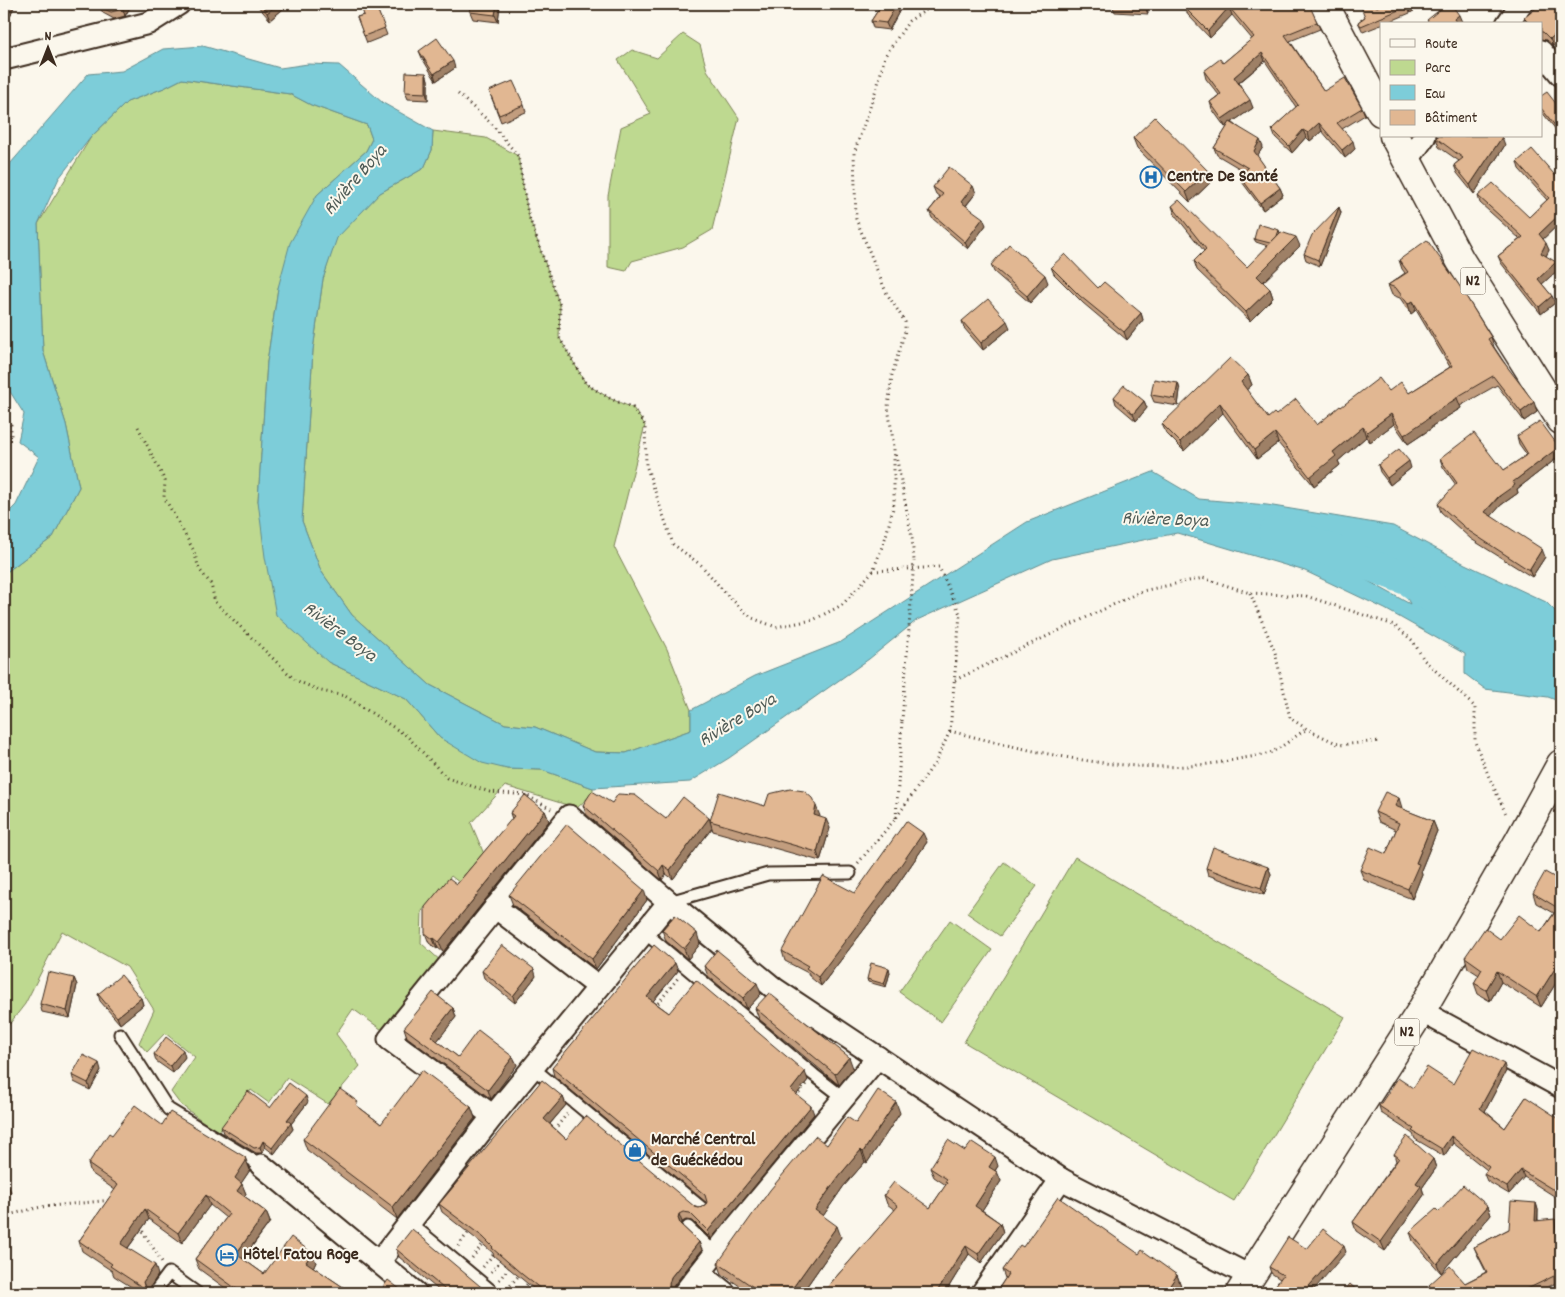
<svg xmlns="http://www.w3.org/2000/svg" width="1565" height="1297" font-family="Dekko,sans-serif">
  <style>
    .green { fill: #bed990; stroke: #7c8257 }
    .water { fill: #7dcdd9; stroke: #638c8e; fill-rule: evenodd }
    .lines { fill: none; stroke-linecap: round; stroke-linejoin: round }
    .river { stroke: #7dcdd9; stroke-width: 32 }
    .service-casing { stroke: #3b2a1e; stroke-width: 15 }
    .minor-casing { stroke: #3b2a1e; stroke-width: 25 }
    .trunk-casing { stroke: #3b2a1e; stroke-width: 31 }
    .path { stroke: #3b2a1e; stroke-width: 3; stroke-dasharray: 1 4; stroke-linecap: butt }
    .service { stroke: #fbf7ec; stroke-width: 11 }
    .minor { stroke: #fbf7ec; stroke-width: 21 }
    .trunk { stroke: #fbf7ec; stroke-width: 28 }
    .path-bridge { stroke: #3b2a1e; stroke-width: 3; stroke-dasharray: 1 4; stroke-linecap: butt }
    .wall { fill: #c29d7e; stroke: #3b2a1e }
    .shaded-wall { fill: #9e8066; stroke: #3b2a1e }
    .building { fill: #e1b792; stroke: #3b2a1e }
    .labels { text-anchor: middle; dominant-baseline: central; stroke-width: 4; stroke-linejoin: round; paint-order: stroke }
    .shield { fill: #fbf7ec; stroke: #75685c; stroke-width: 1 }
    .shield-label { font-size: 16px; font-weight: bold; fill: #3b2a1e }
    .poi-label { font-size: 18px; font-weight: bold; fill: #3b2a1e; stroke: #fbf7ec; text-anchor: start }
    .water-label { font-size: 19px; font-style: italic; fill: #4f5b56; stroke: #fbf7ec }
  </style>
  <rect width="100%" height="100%" fill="#fbf7ec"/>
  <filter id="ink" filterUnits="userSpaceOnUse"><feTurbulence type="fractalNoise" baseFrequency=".02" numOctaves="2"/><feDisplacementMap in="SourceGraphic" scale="10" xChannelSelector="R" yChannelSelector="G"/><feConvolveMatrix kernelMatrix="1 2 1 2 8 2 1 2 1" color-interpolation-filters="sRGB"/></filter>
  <g filter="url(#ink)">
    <g class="green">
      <path d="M683 34 700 45 707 70 739 118 712 230 683 247 632 261 626 271 608 267V196L621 127 651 114 618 60 632 50 657 58Z"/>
      <path d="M182 79 290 94 311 105 367 125 372 139 366 151 317 195 278 288 267 362 258 501 328 662 406 699 440 738 507 769 542 770 593 788V793L577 808 505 786 471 823 484 854 460 883 451 876 422 911 421 943 443 963 385 1032 353 1009 336 1034 360 1066 328 1104 287 1078 269 1103 251 1090 218 1133 180 1104 171 1092 195 1057 165 1033 147 1052 139 1043 154 1010 127 967 62 931 25 1004 4 1031V574L53 537 79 487 66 424 43 351 38 224 91 137 127 102 164 88Z"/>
      <path d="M433 131 486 138 518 156 528 214 560 306 559 337 586 384 611 399 633 408 645 425 614 547 667 649 691 710V730L626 753 595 752 535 727 505 724 430 685 352 615 321 571 302 521 313 350 323 279 336 238 380 193 424 168 432 150Z"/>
      <path d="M1075 857 1345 1017 1234 1201 964 1042Z"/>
      <path d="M1004 862 1037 886 1000 936 967 913Z"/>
      <path d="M950 920 992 950 941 1022 899 992Z"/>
    </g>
    <path class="water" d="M203 46 280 68 308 64 339 65 383 103 433 131 432 150 424 168 380 193 337 238 323 279 313 350 302 521 321 571 352 615 430 685 505 724 535 727 595 752 626 753 691 730V710L755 676 841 642 1027 522 1153 472 1199 499 1267 505 1393 526 1465 564 1546 602 1561 617V702L1548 697 1485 689 1465 674V654L1385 609 1305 571 1177 533 1052 559 917 620 869 659 729 758 690 782 593 788 542 770 507 769 482 763 440 738 406 699 328 662 276 615 265 557 258 501 267 362 278 288 290 243 317 195 366 151 372 139 367 125 311 105 290 94 182 79 164 88 127 102 91 137 59 178 38 224 43 351 66 424 79 487 53 537 4 574V517L16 505 39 457 18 441 24 414 4 382V225L10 164 88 74 122 71 163 49ZM1319 545 1380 555 1392 569 1410 604 1319 554 1315 548Z"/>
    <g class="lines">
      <path class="river" d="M1275 533 1299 538 1409 580 1432 597"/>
      <g class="service-casing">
        <g id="service">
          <path d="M669 902 768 874 850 873"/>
          <path d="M644 932 814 1075 844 1098"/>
          <path d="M120 1034 168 1109 261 1165"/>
          <path d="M533 1068 703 1209"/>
          <path d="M410 1223 494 1293"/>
          <path d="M688 1227 715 1253"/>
          <path d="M154 1293 169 1273 197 1293"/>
        </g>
      </g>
      <g class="minor-casing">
        <g id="minor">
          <path d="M1507 24 1521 4"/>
          <path d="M1541 51 1561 75"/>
          <path d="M4 59 149 23 179 4"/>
          <path d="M1407 161 1425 136"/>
          <path d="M495 907 599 987"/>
          <path d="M1421 1011 1561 1087"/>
          <path d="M493 1116 389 1039 569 816 669 902 775 989 1061 1179 1250 1276"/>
          <path d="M261 1165 416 1293"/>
          <path d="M379 1262 493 1116 669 902"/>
          <path d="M700 1273 725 1293"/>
          <path d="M684 1293 732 1232 878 1057"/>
          <path d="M982 1293 1061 1179"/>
        </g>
      </g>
      <g class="trunk-casing">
        <g id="trunk">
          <path d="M1324 4 1381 112"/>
          <path d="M1394 136 1460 260 1561 420"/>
          <path d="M1240 1293 1421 1011 1519 841 1561 764"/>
        </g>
      </g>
      <g class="path">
        <path d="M458 94 491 123 518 156 528 214 560 306 559 337 586 384 611 399 633 408 645 425 646 465 673 544 701 565 728 596 752 618 776 627 813 620 842 605 873 571 886 536 894 504V447L888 407 892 375 905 331V322L886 292 856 219 854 153 878 84 885 56 909 21 935 4"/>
        <path d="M4 417 11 425V436"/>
        <path d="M138 427 165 481 164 497 194 551 199 569 211 584 215 602 295 680 321 691 345 696 407 736 447 778 490 792 526 795 551 809"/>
        <path d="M896 455 912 538 914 561"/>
        <path d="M873 571 939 567 960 614 950 731C1042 754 1143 780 1238 759 1249 757 1262 756 1272 752 1284 746 1295 736 1307 729"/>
        <path d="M1250 593 1275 652 1290 718 1307 729 1340 745 1380 741"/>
        <path d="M955 680 1142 591 1203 578 1250 593 1306 596 1394 625 1413 641 1424 660 1475 707V742L1489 777 1507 816"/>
        <path d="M896 818 902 721"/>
        <path d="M858 863 896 818 936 761 950 731"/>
        <path d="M655 1007 678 978"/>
        <path d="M796 1097 806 1084"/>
        <path d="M554 1130 567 1114"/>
        <path d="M4 1216 41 1207 112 1200"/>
        <path d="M140 1227 162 1262"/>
        <path d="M458 1246 471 1229"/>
        <path d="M472 1258 485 1241"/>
        <path d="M483 1267 495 1252"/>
        <path d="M491 1272 503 1258"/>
        <path d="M499 1280 511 1265"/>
        <path d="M507 1289 521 1273"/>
        <path d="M520 1293 529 1282"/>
      </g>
      <use href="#service" class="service"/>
      <use href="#minor" class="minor"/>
      <use href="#trunk" class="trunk"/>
      <path class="path-bridge" d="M902 721 914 561"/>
    </g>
    <g class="wall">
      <path d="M4 4H15L10 16 4 14Z"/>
      <path d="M102 4H132L125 16 114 19 103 13 100 7Z"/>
      <path d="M256 4H289L270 20Z"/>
      <path d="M375 4 387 35 367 43 357 17 364 15Z"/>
      <path d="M471 4H500L498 22 473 19 470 12Z"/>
      <path d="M882 4H907L901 8 889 30 873 28 871 21Z"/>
      <path d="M1147 4 1148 14 1115 12 1112 5Z"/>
      <path d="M1189 4H1270V5L1317 22 1320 29 1290 41 1324 91 1362 108 1365 115 1342 129 1355 149 1345 158 1322 131 1310 141 1306 137 1292 153 1275 137 1272 129 1296 107 1265 61 1239 83 1253 108 1232 122 1263 147 1257 156 1280 188 1283 195 1263 210 1242 182 1239 175 1244 171 1217 155 1214 148 1229 124 1225 127 1212 109 1210 102 1219 95 1206 79 1204 71 1223 63 1252 39 1232 15 1210 38 1188 15 1185 8Z"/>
      <path d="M1382 4H1434L1418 10 1417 9 1410 13 1384 24H1381V25L1363 32 1358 22Z"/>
      <path d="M1541 4 1553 46 1546 40 1541 39V24H1527L1524 18Z"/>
      <path d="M419 51 455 68 436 81 422 58Z"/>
      <path d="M426 73 428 80V100L408 99 405 92Z"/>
      <path d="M489 91 524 105 526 112 501 122Z"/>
      <path d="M1541 96 1561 110V136L1541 111Z"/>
      <path d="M1133 138 1211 182 1190 202 1137 148Z"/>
      <path d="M1436 138 1505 145 1474 194 1457 173 1454 165 1459 161 1439 147Z"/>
      <path d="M1517 162 1561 182V222L1543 239 1549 250 1546 256 1559 269 1542 284 1552 296 1555 303 1541 314 1501 263 1498 256 1520 239 1480 203 1478 196 1529 217 1547 200 1519 169Z"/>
      <path d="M933 187 976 193 966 206 986 225 968 249 932 218 929 211 940 197 936 194Z"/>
      <path d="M1172 206 1247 267 1268 246 1256 242 1254 239 1279 230 1280 233 1300 246 1263 282 1270 289 1273 298 1250 321 1197 270 1194 261 1204 251 1175 215Z"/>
      <path d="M1339 207 1341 213 1320 266 1306 260 1304 254Z"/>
      <path d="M1399 260 1491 337 1494 347 1537 412 1524 421 1497 385 1460 406 1461 408 1432 426V428L1408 444 1394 424 1370 442 1366 437 1338 461 1340 465 1314 486 1278 443 1257 459 1223 413 1184 451 1166 433 1162 424 1248 375 1252 385 1246 390 1268 418 1276 415 1317 425 1341 407 1389 391 1409 393 1450 367 1416 310 1411 314 1400 298 1392 295 1388 285 1405 273 1402 269Z"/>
      <path d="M991 265 1048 283 1030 303 994 272Z"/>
      <path d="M1051 267 1098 288 1141 313 1143 320 1127 340 1083 303 1054 274Z"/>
      <path d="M962 321 1010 328 983 350 964 328Z"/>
      <path d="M1178 383 1180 390 1178 406 1154 402 1151 395Z"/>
      <path d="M1114 397 1144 401 1147 408 1136 421 1116 404Z"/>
      <path d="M1517 436 1559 447 1561 452V455L1517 489 1518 493 1501 505 1491 516 1545 557 1532 577 1471 539 1441 512 1438 504 1456 485 1443 467 1440 459 1497 463 1504 470 1527 455 1519 444Z"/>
      <path d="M1378 465 1411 468 1390 485 1380 472Z"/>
      <path d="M612 803 666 819 710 820 765 806 820 816 819 817 830 828 820 861 713 831 712 828 673 879 666 874 662 880 586 814 583 805Z"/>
      <path d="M1402 808V809L1433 821 1437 831 1421 870 1422 874 1412 899 1364 880 1360 870 1386 854 1396 830 1379 822 1375 812Z"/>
      <path d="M545 811 549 821 443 952 438 948 437 949 429 943 425 933 457 884 512 819 510 813Z"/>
      <path d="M927 842 889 897 821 986 810 977 808 973 785 961 782 951 855 893Z"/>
      <path d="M1268 867 1271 874 1264 895 1208 875 1206 868Z"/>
      <path d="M1561 881V975L1541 1007 1501 982 1490 1001 1478 994 1474 983 1479 975 1468 968 1465 957 1500 939 1541 932 1554 913 1536 903 1533 893Z"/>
      <path d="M509 895 647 900 596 969 513 905Z"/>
      <path d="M662 930 700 944 688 959 666 941Z"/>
      <path d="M704 966 761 994 747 1009 708 976Z"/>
      <path d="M482 971 536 976 515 1003 484 978Z"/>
      <path d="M678 971 653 1001 669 1013 808 1080 796 1095 814 1114 711 1239 693 1221 686 1220 682 1222 681 1225 699 1242 702 1250 674 1285 672 1292V1293H539L494 1256 493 1253 485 1246 442 1212 439 1204 563 1097 566 1105 550 1124 566 1139 695 1207 699 1208 705 1206 707 1203 554 1076 552 1068Z"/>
      <path d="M890 972 886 987 868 982 867 979Z"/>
      <path d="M74 978 77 985 70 1018 42 1012 40 1004Z"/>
      <path d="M98 994 141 998 143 1005 120 1024 100 1001Z"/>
      <path d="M453 1008 456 1017 437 1041 458 1057H513L517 1065 491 1099 407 1037 404 1028Z"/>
      <path d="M755 1008 853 1068 839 1085 759 1019Z"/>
      <path d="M154 1054 185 1057 173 1073 156 1061Z"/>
      <path d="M101 1070 90 1090 74 1082 72 1075Z"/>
      <path d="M1506 1071 1485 1111 1505 1128 1526 1097 1560 1196H1554L1524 1177 1509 1194 1487 1181 1484 1174 1487 1170 1453 1143 1444 1156 1415 1139 1413 1134 1381 1113 1379 1106 1413 1088 1453 1084Z"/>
      <path d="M308 1102 291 1124 293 1129 274 1154 265 1147 262 1153H256L223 1133 221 1127 270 1108Z"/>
      <path d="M471 1107 475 1118 397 1219 307 1150 303 1139 360 1108 381 1124Z"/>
      <path d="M900 1113 867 1163 865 1162 843 1187 823 1216 841 1237 802 1293H750L722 1274 718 1263 827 1145 856 1123Z"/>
      <path d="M162 1125 249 1166 250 1170 241 1183 246 1194 244 1196 266 1212 270 1222 243 1259 264 1274 312 1253 316 1263 313 1267 352 1293H232L199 1269 195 1259 226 1218 210 1205 182 1243 149 1219 128 1248 158 1275 147 1292V1293H141L114 1276 112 1271 82 1251 79 1241 115 1190 91 1173 88 1164 112 1135Z"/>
      <path d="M965 1151 998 1166 995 1171 997 1172 1001 1181 982 1210 1000 1223 1003 1232 981 1263 969 1254 945 1293H822L895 1210 887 1204 884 1195 930 1208 946 1185 934 1177 930 1168Z"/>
      <path d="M1394 1154 1433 1159 1436 1168 1422 1188 1424 1195 1385 1251 1356 1231 1353 1222 1396 1161Z"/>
      <path d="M1536 1203 1538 1210V1220L1557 1226 1561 1270 1554 1284 1536 1293H1423L1430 1289 1429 1285 1465 1283 1486 1272 1477 1254 1474 1247 1509 1229Z"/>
      <path d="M1488 1206 1491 1215 1441 1273 1413 1241 1410 1232 1439 1212Z"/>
      <path d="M1023 1247 1139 1254 1177 1275 1181 1286 1176 1293 1005 1278 1002 1270Z"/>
      <path d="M396 1249 486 1291 494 1293H442L399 1257Z"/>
      <path d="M1346 1252 1280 1279 1271 1273 1269 1267Z"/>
    </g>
    <g class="shaded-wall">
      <path d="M10 4H15L10 16 7 9Z"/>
      <path d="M126 4H132L125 16 123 9Z"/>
      <path d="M278 4H289L270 20 267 13Z"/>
      <path d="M497 4H500V5L498 22 495 15Z"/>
      <path d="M897 4H907L901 8 889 30 886 23Z"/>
      <path d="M1145 4H1147L1148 14 1145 7Z"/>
      <path d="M1412 4H1415L1417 9 1410 13 1408 6Z"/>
      <path d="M1229 7 1232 15 1210 38 1208 31Z"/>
      <path d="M1459 15 1462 22 1459 24H1455L1454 19Z"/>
      <path d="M1561 29V39L1553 46 1550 39Z"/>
      <path d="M1262 53 1265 61 1237 84 1234 77Z"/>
      <path d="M453 61 455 68 436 81 434 74Z"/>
      <path d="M426 73 428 80V100L426 93Z"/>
      <path d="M1250 100 1253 108 1225 127 1222 119Z"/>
      <path d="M1319 123 1322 131 1310 141 1308 133Z"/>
      <path d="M1303 130 1306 137 1292 153 1289 146Z"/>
      <path d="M1502 137 1505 145 1474 194 1470 185Z"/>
      <path d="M1260 140 1263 147 1256 158 1254 151Z"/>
      <path d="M1353 141 1355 149 1345 158 1342 150Z"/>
      <path d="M1208 171 1211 182 1190 202 1186 192Z"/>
      <path d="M973 186 976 193 963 209 961 202Z"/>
      <path d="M1280 188 1283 195 1263 210 1260 203Z"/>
      <path d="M1339 207 1341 213 1320 266 1318 260Z"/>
      <path d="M1561 213V222L1541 241 1539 234Z"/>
      <path d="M983 218 986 225 968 249 965 242Z"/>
      <path d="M1296 237 1300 246 1260 285 1257 276Z"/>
      <path d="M1546 243 1549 250 1544 260 1541 253Z"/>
      <path d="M1556 262 1559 269 1541 285 1538 279Z"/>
      <path d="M1045 275 1048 283 1030 303 1027 296Z"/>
      <path d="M1270 289 1273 298 1250 321 1246 312Z"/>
      <path d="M1552 296 1555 303 1541 314 1539 307Z"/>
      <path d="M1413 301 1416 310 1411 314 1408 304Z"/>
      <path d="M1141 313 1143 320 1127 340 1124 332Z"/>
      <path d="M1007 321 1010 328 983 350 981 343Z"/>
      <path d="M1248 375 1252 385 1244 392 1241 382Z"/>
      <path d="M1178 383 1180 390 1178 406 1175 399Z"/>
      <path d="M1457 398 1461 408 1432 426V428L1408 444 1404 435 1428 417Z"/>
      <path d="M1144 401 1147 408 1136 421 1133 414Z"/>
      <path d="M1534 402 1537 412 1524 421 1521 412Z"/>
      <path d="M1220 403 1223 413 1184 451 1180 442Z"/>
      <path d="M1391 414 1394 424 1370 442 1367 432Z"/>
      <path d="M1363 427 1366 437 1338 461 1340 465 1314 486 1310 477 1333 452Z"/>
      <path d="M1275 433 1278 443 1257 459 1254 450Z"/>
      <path d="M1559 447 1561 452V455L1517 489 1518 493 1501 505 1488 520 1485 512 1513 482Z"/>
      <path d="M1409 461 1411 468 1390 485 1387 478Z"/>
      <path d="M1542 549 1545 557 1532 577 1529 570Z"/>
      <path d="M1399 798 1402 808 1398 816 1395 806Z"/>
      <path d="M816 806 820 816 817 825 814 815Z"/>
      <path d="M545 811 549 821 443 952 439 942Z"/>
      <path d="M709 818 711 822 710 821 712 828 673 879 670 870Z"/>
      <path d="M826 819 830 828 820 861 817 852Z"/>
      <path d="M1433 821 1437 831 1421 870 1422 874 1412 899 1408 889 1416 863Z"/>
      <path d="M923 833 927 842 889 897 821 986 818 977Z"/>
      <path d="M663 865 666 874 662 880 659 871Z"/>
      <path d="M1268 867 1271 874 1264 895 1261 888Z"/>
      <path d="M644 890 647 900 596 969 592 959Z"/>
      <path d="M697 933 700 944 688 959 684 949Z"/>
      <path d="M434 938 438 948 437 949 433 939Z"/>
      <path d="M1561 959V975L1541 1007 1537 997Z"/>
      <path d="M675 963 678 971 650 1005 647 997Z"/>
      <path d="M889 968 890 972 886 987 884 984Z"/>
      <path d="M534 969 536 976 515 1003 513 996Z"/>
      <path d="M1497 971 1501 982 1490 1001 1486 990Z"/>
      <path d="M74 978 77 985 70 1018 67 1011Z"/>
      <path d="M757 983 761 994 747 1009 743 998Z"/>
      <path d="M141 998 143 1005 120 1024 117 1017Z"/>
      <path d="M453 1008 456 1017 434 1045 431 1036Z"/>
      <path d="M183 1050 185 1057 173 1073 170 1066Z"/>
      <path d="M513 1057 517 1065 491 1099 488 1090Z"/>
      <path d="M849 1057 853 1068 839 1085 835 1074Z"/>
      <path d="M99 1063 101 1070 90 1090 88 1083Z"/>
      <path d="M1504 1064 1506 1071 1483 1115 1480 1108Z"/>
      <path d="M805 1072 808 1080 794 1098 791 1090Z"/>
      <path d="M306 1096 308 1102 291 1124 293 1129 274 1154 272 1148 287 1120Z"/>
      <path d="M563 1097 566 1105 547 1127 544 1119Z"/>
      <path d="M896 1102 900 1113 867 1163 863 1152Z"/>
      <path d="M811 1106 814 1114 711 1239 708 1231Z"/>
      <path d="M471 1107 475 1118 397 1219 393 1207Z"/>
      <path d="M1451 1136 1453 1143 1444 1156 1442 1149Z"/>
      <path d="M263 1141 265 1147 262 1153 260 1147Z"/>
      <path d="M861 1150 865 1162 843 1187 819 1222 815 1210 839 1176Z"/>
      <path d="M245 1157 250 1170 238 1188 235 1178Z"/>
      <path d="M995 1157 998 1166 992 1175 989 1167Z"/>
      <path d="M1433 1159 1436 1168 1422 1188 1424 1195 1385 1251 1381 1242 1416 1183Z"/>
      <path d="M1521 1170 1524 1177 1509 1194 1507 1187Z"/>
      <path d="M997 1172 1001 1181 979 1215 975 1206Z"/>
      <path d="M1561 1183V1194L1560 1196 1557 1189Z"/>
      <path d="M242 1184 246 1194 240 1200 237 1191Z"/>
      <path d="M8 1185 11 1192 4 1198V1189Z"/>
      <path d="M206 1195 210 1205 182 1243 178 1233Z"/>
      <path d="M1536 1203 1538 1210 1537 1228 1535 1221Z"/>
      <path d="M1488 1206 1491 1215 1441 1273 1437 1264Z"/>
      <path d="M145 1209 149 1219 124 1253 121 1244Z"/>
      <path d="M266 1212 270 1222 239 1263 236 1254Z"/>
      <path d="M679 1214 682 1222 681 1226 678 1218Z"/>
      <path d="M1555 1219 1557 1226 1561 1271 1559 1270Z"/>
      <path d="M1000 1223 1003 1232 981 1263 978 1254Z"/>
      <path d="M837 1226 841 1237 802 1293H789Z"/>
      <path d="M699 1242 702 1250 674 1285 672 1292V1293L670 1290 669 1284 671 1277Z"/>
      <path d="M966 1246 969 1254 945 1293H936Z"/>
      <path d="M1344 1246 1346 1252 1311 1293H1303Z"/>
      <path d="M312 1253 316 1263 309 1272 306 1262Z"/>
      <path d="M155 1265 158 1275 147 1292V1293L143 1282Z"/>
      <path d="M1177 1275 1181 1286 1176 1293 1168 1288Z"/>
    </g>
    <g class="building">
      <path d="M4 4H10L7 9 4 8Z"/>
      <path d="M102 4H126L123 9 111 12 100 7Z"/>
      <path d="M260 4H278L267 13Z"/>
      <path d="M370 4H375L385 28 364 36 357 17 364 15 361 7Z"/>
      <path d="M471 4H497L495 15 470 12Z"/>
      <path d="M882 4H897L886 23 871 21Z"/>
      <path d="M1112 4H1145V7L1112 5Z"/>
      <path d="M1189 4H1267L1266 7 1273 4H1309L1317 22 1285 35 1324 91 1345 78 1362 108 1337 123 1353 141 1342 150 1319 123 1308 133 1303 130 1289 146 1272 129 1298 105 1262 53 1234 77 1250 100 1222 119 1210 102 1221 94 1204 71 1220 59 1223 63 1254 37 1229 7 1208 31 1185 8Z"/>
      <path d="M1360 4H1373L1377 7 1382 4H1412L1408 6 1361 26 1358 22 1365 17Z"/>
      <path d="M1447 4H1451L1459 15 1454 19 1457 24H1430L1427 20Z"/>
      <path d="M1541 4H1561V29L1550 39 1543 32H1541V24H1530L1524 18Z"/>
      <path d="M437 38 453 61 434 74 419 51Z"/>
      <path d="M406 72 426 73V93L405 92Z"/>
      <path d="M513 81 524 105 499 115 489 91Z"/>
      <path d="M1547 92 1561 110V133L1541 108V96Z"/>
      <path d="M1155 117 1208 171 1186 192 1133 138Z"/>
      <path d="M1230 122 1260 140 1254 151 1280 188 1260 203 1239 175 1248 168 1214 148Z"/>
      <path d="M1438 136H1501L1502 137 1470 185 1454 165 1463 158 1436 138Z"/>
      <path d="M1532 149 1561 182V213L1539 234 1546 243 1541 253 1556 262 1538 279 1552 296 1539 307 1498 256 1523 237 1478 196 1493 183 1529 217 1549 198 1517 162Z"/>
      <path d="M949 167 973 186 961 202 983 218 965 242 929 211 943 194 933 187Z"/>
      <path d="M1179 200 1247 267 1281 232 1296 237 1257 276 1270 289 1246 312 1194 261 1206 249 1172 206Z"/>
      <path d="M1339 207 1318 260 1304 254 1312 235Z"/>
      <path d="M1258 224 1279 230 1277 236 1270 243 1254 239Z"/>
      <path d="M1427 240 1459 285 1491 337 1488 339 1502 360 1534 402 1521 412 1493 376 1457 397V398L1428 417 1429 418 1404 435 1391 414 1367 432 1363 427 1333 452 1336 456 1310 477 1275 433 1254 450 1220 403 1180 442 1162 424 1230 358 1248 375 1241 382 1268 418 1274 413 1276 415 1296 399 1317 425 1340 406 1341 407 1379 378 1389 391 1401 382 1409 393 1452 366 1413 301 1408 304 1396 288 1388 285 1408 272 1399 260Z"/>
      <path d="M1009 244 1045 275 1027 296 991 265Z"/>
      <path d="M1065 254 1098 288 1104 282 1141 313 1124 332 1080 296 1051 267Z"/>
      <path d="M988 299 1007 321 981 343 962 321Z"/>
      <path d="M1154 379 1178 383 1175 399 1151 395Z"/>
      <path d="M1124 385 1144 401 1133 414 1114 397Z"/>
      <path d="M1540 421 1559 447 1513 482 1515 485 1498 497 1485 512 1542 549 1529 570 1469 531 1438 504 1457 483 1440 459 1474 433 1497 463 1498 462 1504 470 1528 454 1517 436Z"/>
      <path d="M1399 449 1409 461 1387 478 1378 465Z"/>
      <path d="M790 789 804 791 812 798 816 806 814 815 826 819 817 852 710 821 719 792 765 806 769 794Z"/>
      <path d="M592 791 612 803 618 794 635 795 666 819 683 797 709 818 670 870 663 865 659 871 583 805Z"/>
      <path d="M1385 792 1399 798 1395 806 1433 821 1416 863 1419 864 1408 889 1360 870 1370 847 1386 854 1399 823 1375 812Z"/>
      <path d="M525 795 545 811 439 942 434 938 433 939 425 933V907L449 878 457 884 514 816 510 813Z"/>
      <path d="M906 821 923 833 885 888 818 977 806 968 808 966 782 951 823 876 855 893Z"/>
      <path d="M567 824 644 890 592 959 509 895Z"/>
      <path d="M1213 847 1268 867 1261 888 1206 868Z"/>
      <path d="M1545 872 1561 881V959L1537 997 1497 971 1486 990 1474 983 1482 969 1465 957 1485 928 1500 939 1519 915 1541 932 1558 908 1533 893Z"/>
      <path d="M675 915 697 933 684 949 662 930Z"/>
      <path d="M502 945 534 969 513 996 482 971Z"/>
      <path d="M654 945 675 963 647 997 669 1013 696 980 805 1072 791 1090 811 1106 708 1231 690 1213 683 1212 679 1214 678 1218 680 1224 699 1242 671 1277 669 1284 670 1290 672 1293H546L523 1275 492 1248 493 1247 483 1237 439 1204 542 1080 563 1097 544 1119 566 1139 586 1116 695 1207 699 1208 705 1206 707 1202 705 1195 552 1068Z"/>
      <path d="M717 950 757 983 743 998 704 966Z"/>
      <path d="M871 963 889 968 884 984 867 979Z"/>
      <path d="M48 972 74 978 67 1011 40 1004Z"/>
      <path d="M121 975 141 998 117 1017 98 994Z"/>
      <path d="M433 992 453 1008 431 1036 458 1057 478 1030 513 1057 488 1090 404 1028Z"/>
      <path d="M769 993 849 1057 835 1074 755 1008Z"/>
      <path d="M166 1037 183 1050 170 1066 154 1054Z"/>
      <path d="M1473 1048 1504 1064 1480 1108 1505 1128 1526 1097 1561 1120V1183L1557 1189H1552L1521 1170 1507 1187 1484 1174 1489 1167 1451 1136 1442 1149 1412 1131 1414 1129 1379 1106 1398 1078 1413 1088 1427 1067 1453 1084Z"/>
      <path d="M83 1055 99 1063 88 1083 72 1075Z"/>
      <path d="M422 1070 471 1107 393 1207 303 1139 340 1089 358 1102 356 1105 381 1124Z"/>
      <path d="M289 1083 306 1096 287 1120 291 1123 272 1148 263 1141 260 1147 254 1148 221 1127 248 1091 270 1108Z"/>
      <path d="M878 1090 896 1102 863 1152 861 1150 839 1176 815 1210 837 1226 789 1293H762L718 1263 770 1190 815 1136 827 1145 847 1117 856 1123Z"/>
      <path d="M135 1105 162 1125 170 1112 245 1157 246 1161 235 1178 242 1184 237 1191 266 1212 236 1254 264 1274 291 1237 312 1253 306 1262 352 1293H242L195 1259 229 1214 206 1195 178 1233 145 1209 121 1244 155 1265 143 1282 145 1289 110 1266 112 1264 79 1241 118 1185 88 1164 109 1133 112 1135Z"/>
      <path d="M1407 1136 1433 1159 1416 1183 1421 1186 1381 1242 1353 1222 1399 1158 1394 1154Z"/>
      <path d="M948 1140 965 1151 972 1142 995 1157 989 1167 997 1172 975 1206 1000 1223 978 1254 966 1246 936 1293H822L898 1206 884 1195 894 1182 930 1208 947 1183 945 1182 947 1179 930 1168Z"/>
      <path d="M4 1180 8 1185 4 1189Z"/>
      <path d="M1463 1185 1488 1206 1437 1264 1410 1232 1436 1209 1439 1212Z"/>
      <path d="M1058 1197 1139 1254 1142 1250 1177 1275 1168 1288 1176 1293H996L1008 1274 1002 1270 1020 1245 1023 1247Z"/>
      <path d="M1511 1201 1536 1203 1535 1221 1555 1219 1559 1270H1561V1293H1555L1554 1276 1519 1293H1423L1432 1289 1429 1285 1450 1266 1465 1283 1487 1272 1474 1247 1509 1229Z"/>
      <path d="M412 1229 486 1291 494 1293H449L396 1249Z"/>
      <path d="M1323 1229 1344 1246 1303 1293H1270L1283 1275 1269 1267 1288 1237 1307 1249Z"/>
      <path d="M388 1280 405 1293H379Z"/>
      <path d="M1350 1284 1360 1293H1342Z"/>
      <path d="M697 1285 708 1293H689Z"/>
      <path d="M1383 1289 1388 1293H1380Z"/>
    </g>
  </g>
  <defs>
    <g id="hospital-ring" transform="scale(1.125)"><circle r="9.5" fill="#fbf7ec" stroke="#1f6fb2" stroke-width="1.5"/><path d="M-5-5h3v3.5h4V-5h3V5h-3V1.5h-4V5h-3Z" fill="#1f6fb2"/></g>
    <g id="shop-ring" transform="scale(1.125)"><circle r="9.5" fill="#fbf7ec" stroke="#1f6fb2" stroke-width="1.5"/><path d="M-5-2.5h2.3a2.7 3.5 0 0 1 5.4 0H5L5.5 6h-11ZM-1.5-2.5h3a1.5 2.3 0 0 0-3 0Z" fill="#1f6fb2"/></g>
    <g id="hotel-ring" transform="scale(1.125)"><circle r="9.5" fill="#fbf7ec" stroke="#1f6fb2" stroke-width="1.5"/><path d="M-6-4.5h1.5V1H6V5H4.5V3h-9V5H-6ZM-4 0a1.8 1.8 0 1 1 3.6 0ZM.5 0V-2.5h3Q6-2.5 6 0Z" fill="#1f6fb2"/></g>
  </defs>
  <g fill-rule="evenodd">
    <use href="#hospital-ring" x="1151" y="177"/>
    <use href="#shop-ring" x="635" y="1150"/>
    <use href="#hotel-ring" x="227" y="1255"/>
  </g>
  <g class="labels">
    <g class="shield">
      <rect x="1460.5" y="267.5" width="25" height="27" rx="4"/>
      <rect x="1394.5" y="1018.5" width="25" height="27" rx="4"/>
    </g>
    <g class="shield-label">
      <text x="1473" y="281">N2</text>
      <text x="1407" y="1032">N2</text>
    </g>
    <g class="poi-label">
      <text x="1167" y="177">Centre De Santé</text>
      <text x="651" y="1140">Marché Central<tspan x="651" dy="21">de Guéckédou</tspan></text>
      <text x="243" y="1255">Hôtel Fatou Roge</text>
    </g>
    <g class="water-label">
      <text transform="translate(356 181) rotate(-49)">Rivière Boya</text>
      <text transform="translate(1165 521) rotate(2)">Rivière Boya</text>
      <text transform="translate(339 633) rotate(37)">Rivière Boya</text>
      <text transform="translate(738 721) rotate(-31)">Rivière Boya</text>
    </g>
  </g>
  <rect width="1565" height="1297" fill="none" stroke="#fbf7ec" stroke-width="20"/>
  <rect x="10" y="10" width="1545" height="1277" fill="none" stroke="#3b2a1e" stroke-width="2" filter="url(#ink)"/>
  <rect x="1380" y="22" width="162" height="115" fill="#fbf7ec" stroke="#aea59a"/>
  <rect x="1390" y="39" width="25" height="8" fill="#fbf7ec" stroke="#aea59a"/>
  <text x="1425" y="48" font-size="15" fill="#3b2a1e">Route</text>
  <rect x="1390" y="60" width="25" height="15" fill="#bed990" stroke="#aea59a"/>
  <text x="1425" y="72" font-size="15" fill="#3b2a1e">Parc</text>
  <rect x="1390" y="85" width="25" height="15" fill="#7dcdd9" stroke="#aea59a"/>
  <text x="1425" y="98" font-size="15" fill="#3b2a1e">Eau</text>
  <rect x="1390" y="110" width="25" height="15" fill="#e1b792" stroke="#aea59a"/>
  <text x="1425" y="122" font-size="15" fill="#3b2a1e">Bâtiment</text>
  <g transform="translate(48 48)" stroke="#fbf7ec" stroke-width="4" paint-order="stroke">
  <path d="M0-4L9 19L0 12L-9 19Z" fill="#3b2a1e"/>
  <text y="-8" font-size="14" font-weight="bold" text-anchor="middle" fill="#3b2a1e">N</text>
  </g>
</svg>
